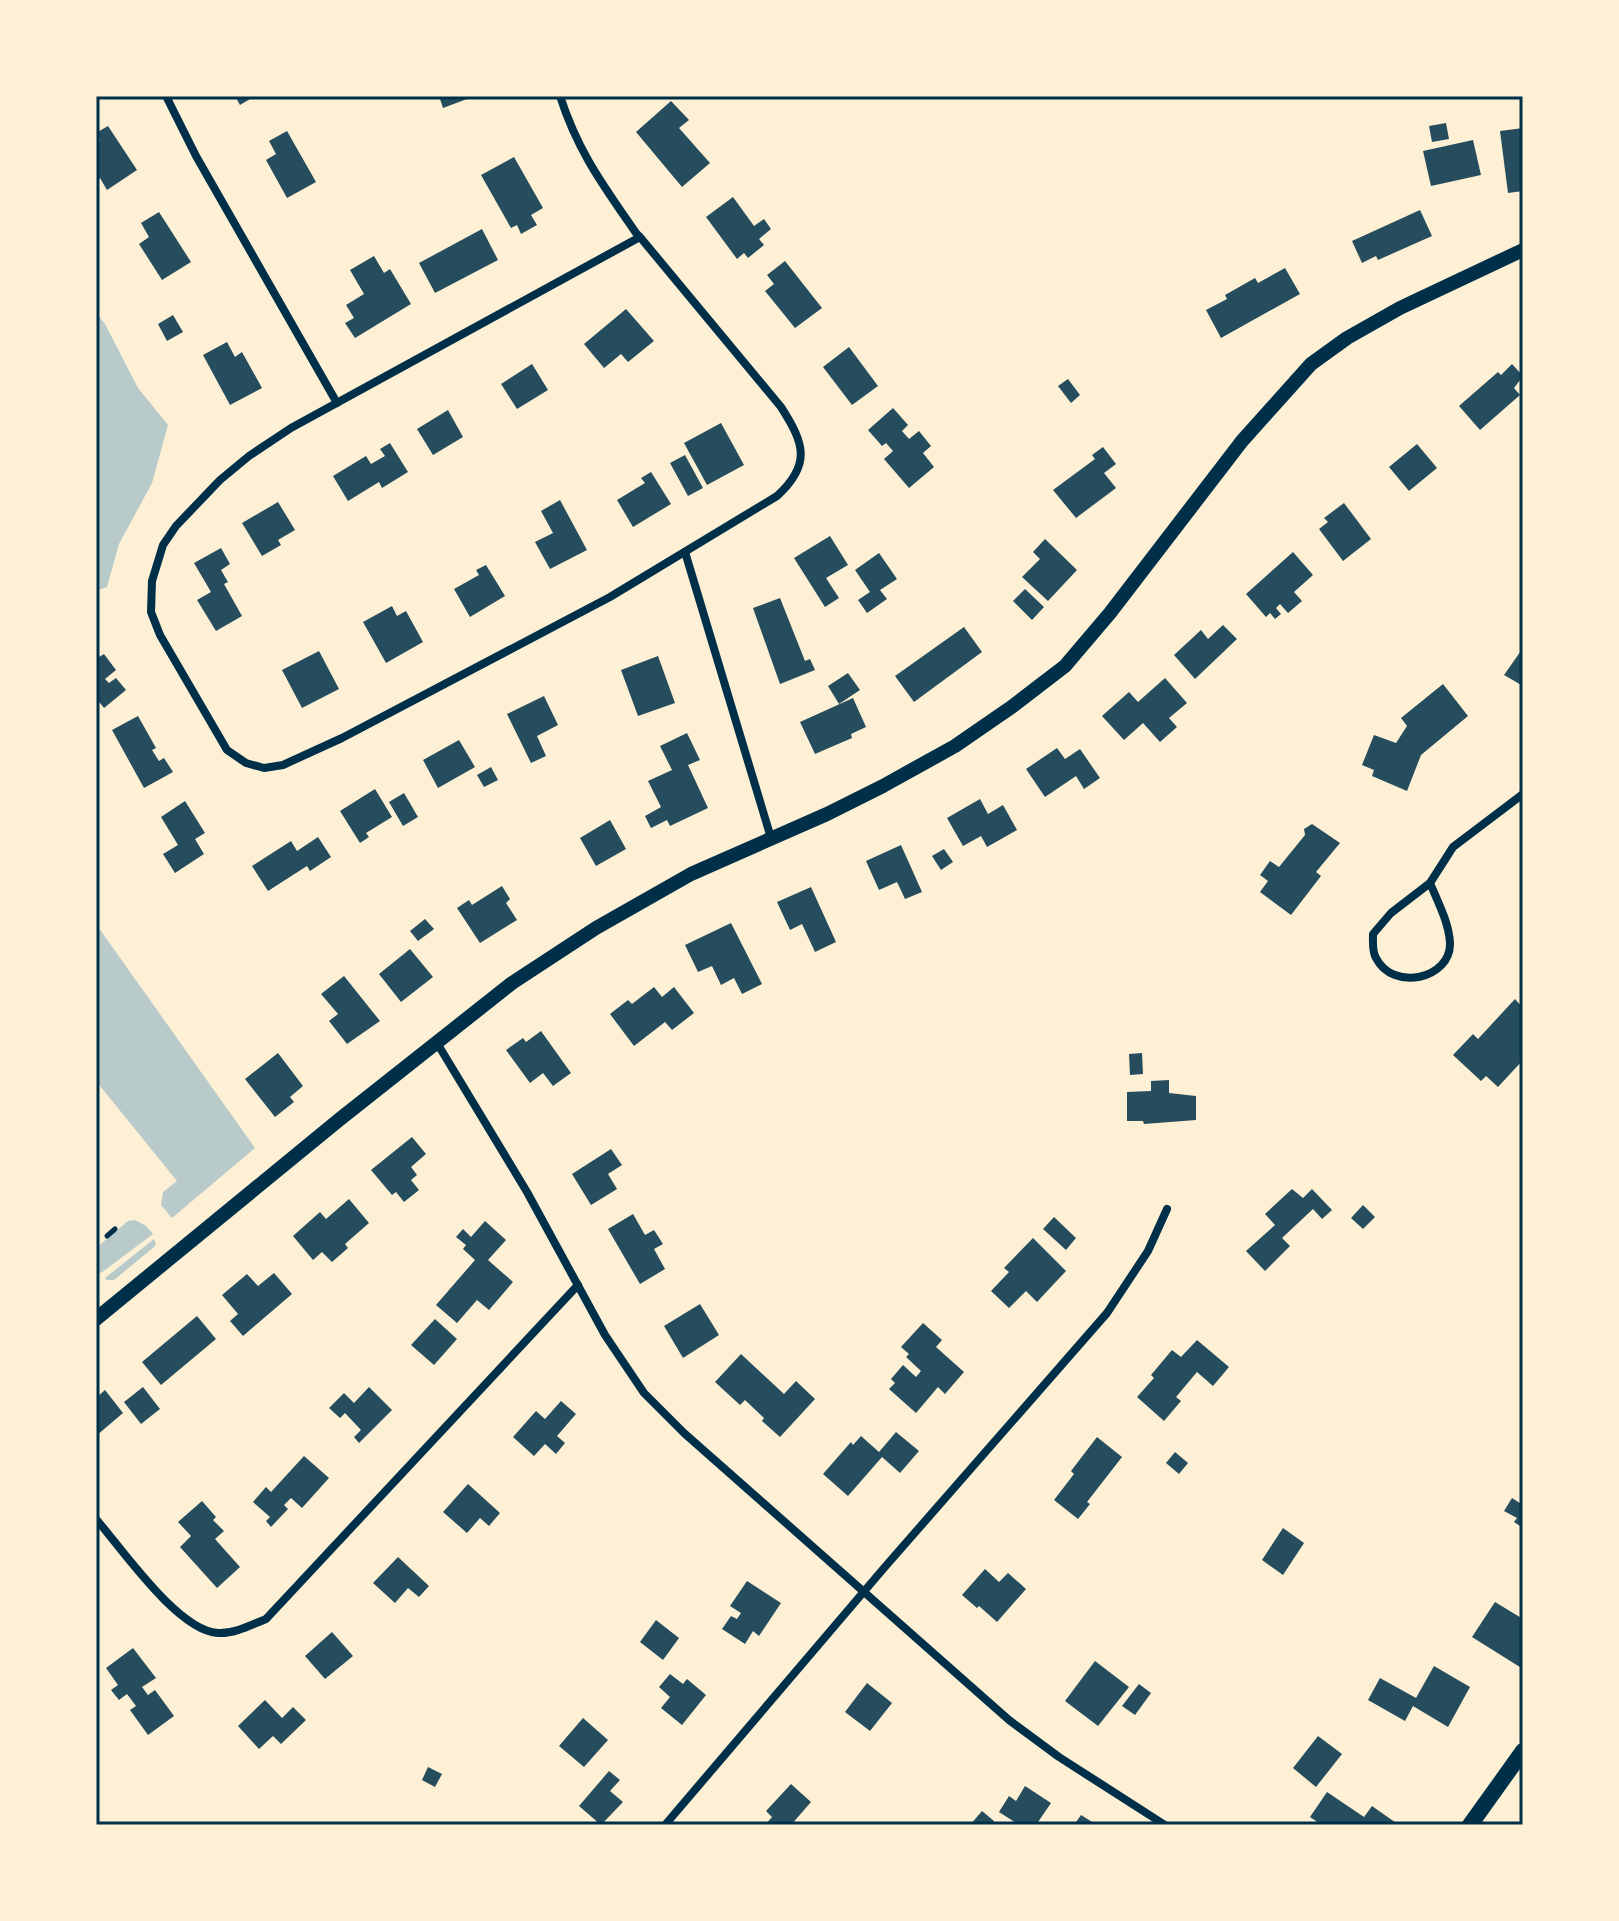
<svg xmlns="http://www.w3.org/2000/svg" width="1619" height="1921" font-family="'Source Sans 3',sans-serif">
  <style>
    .green { fill: #b9caca }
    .building { fill: #264d5e }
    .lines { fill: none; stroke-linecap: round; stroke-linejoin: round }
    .path { stroke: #003049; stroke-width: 5 }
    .minor { stroke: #003049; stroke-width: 8 }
    .tertiary { stroke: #003049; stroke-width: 14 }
    .secondary { stroke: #003049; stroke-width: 16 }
    .neatline { fill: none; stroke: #003049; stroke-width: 3 }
  </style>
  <rect width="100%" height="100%" fill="#fdf0d5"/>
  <g class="green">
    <path d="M96 312 105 324 138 388 168 425 152 483 119 544 107 587 96 591Z"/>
    <path d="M96 924 255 1148 172 1218 161 1205 163 1192 177 1181 96 1081Z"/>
    <path d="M135 1220 146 1226 153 1234 101 1273 96 1269V1248L128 1221Z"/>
    <path d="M154 1239 156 1244 154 1247 114 1280H107L105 1278Z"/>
  </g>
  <g class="building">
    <path d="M235 96H255L240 105Z"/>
    <path d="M439 96H475L443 108Z"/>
    <path d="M671 101 689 120 679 128 710 163 682 187 636 132Z"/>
    <path d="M1446 123 1449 139 1432 142 1429 126Z"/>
    <path d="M108 126 137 170 107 190 100 178 96 181V142L100 140 96 133Z"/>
    <path d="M1523 128V191L1508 193 1500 131Z"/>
    <path d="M287 131 316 182 287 198 266 160 276 154 269 141Z"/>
    <path d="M1473 140 1481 175 1431 186 1423 151Z"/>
    <path d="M514 157 543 208 531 215 537 225 521 234 517 225 511 228 481 175Z"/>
    <path d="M733 197 754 226 764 219 771 229 759 239 764 245 748 258 744 253 737 259 706 217Z"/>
    <path d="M1420 210 1432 236 1378 260 1376 256 1362 263 1352 241Z"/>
    <path d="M159 212 191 262 162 280 139 244 149 237 141 223Z"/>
    <path d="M482 229 498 260 435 293 419 263Z"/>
    <path d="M374 256 384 273 390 269 411 304 355 338 345 323 354 318 346 305 364 294 350 270Z"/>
    <path d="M785 261 822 308 795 328 765 291 774 284 767 275Z"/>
    <path d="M1285 268 1300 294 1221 338 1206 310 1227 299 1225 295 1255 278 1258 283Z"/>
    <path d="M626 309 654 341 628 362 621 354 604 368 584 344Z"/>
    <path d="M173 315 183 332 167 341 158 324Z"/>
    <path d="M227 342 235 357 242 352 262 388 230 405 203 355Z"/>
    <path d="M849 347 878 386 852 405 823 367Z"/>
    <path d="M532 364 548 390 517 409 501 384Z"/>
    <path d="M1512 364 1523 376 1514 388 1520 395 1480 430 1459 406 1498 372 1501 375Z"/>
    <path d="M1068 379 1080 395 1071 403 1058 386Z"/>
    <path d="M893 408 908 425 902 431 909 439 919 431 931 446 923 453 934 467 909 488 884 459 893 451 886 443 882 446 868 430Z"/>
    <path d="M448 410 463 437 433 455 417 429Z"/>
    <path d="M721 423 744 465 707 485 684 443Z"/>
    <path d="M390 443 408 472 382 488 379 482 348 501 333 476 366 456 371 464 385 456 380 449Z"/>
    <path d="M1417 444 1437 468 1409 491 1389 467Z"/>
    <path d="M1103 447 1116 464 1104 473 1116 488 1076 518 1053 490 1095 459 1092 455Z"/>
    <path d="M685 455 703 488 688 496 670 463Z"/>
    <path d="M651 472 671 504 633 527 617 500 645 483 641 478Z"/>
    <path d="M560 500 587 550 550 569 535 542 553 533 541 511Z"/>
    <path d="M278 502 295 530 278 540 281 545 262 556 242 523Z"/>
    <path d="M1344 503 1371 539 1343 561 1319 529 1328 522 1324 518Z"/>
    <path d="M830 536 848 565 826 578 839 598 825 607 794 558Z"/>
    <path d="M1045 539 1077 570 1048 601 1022 577 1040 559 1033 552Z"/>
    <path d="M221 548 230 564 221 570 228 582 224 584 242 616 216 631 197 600 211 592 194 563Z"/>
    <path d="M1293 552 1313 575 1294 592 1302 601 1288 613 1280 604 1276 608 1281 614 1275 619 1270 613 1266 617 1246 594Z"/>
    <path d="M879 553 897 579 880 590 887 599 867 613 858 600 870 592 855 570Z"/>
    <path d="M486 565 505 596 470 617 454 589 479 575 476 570Z"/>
    <path d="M1025 589 1044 607 1032 620 1013 601Z"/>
    <path d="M780 598 805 661 810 659 815 670 780 684 753 608Z"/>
    <path d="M392 606 397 616 406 611 423 642 386 663 363 622Z"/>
    <path d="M1223 625 1237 639 1195 679 1174 655 1201 630 1208 639Z"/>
    <path d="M964 627 982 652 914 702 895 676Z"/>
    <path d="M1523 648V686L1504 675Z"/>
    <path d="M319 651 339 689 302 708 282 670Z"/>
    <path d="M96 653 99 657 104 654 116 670 105 679 109 683 116 678 126 690 104 708 96 698 99 692 96 689Z"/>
    <path d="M658 656 675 703 638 716 621 670Z"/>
    <path d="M848 673 860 690 839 704 828 686Z"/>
    <path d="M1165 678 1187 703 1169 718 1177 727 1160 742 1143 723 1124 740 1102 716 1129 692 1138 702Z"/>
    <path d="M1443 684 1468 716 1421 755 1407 791 1372 776 1374 770 1362 765 1374 735 1396 743 1407 726 1401 718Z"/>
    <path d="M544 696 558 725 537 736 546 756 531 763 507 714Z"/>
    <path d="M853 698 866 727 851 734 852 738 815 754 800 722Z"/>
    <path d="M138 716 156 748 152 750 159 761 164 758 173 772 144 788 112 730Z"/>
    <path d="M687 733 700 760 688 765 708 808 670 826 667 820 651 828 645 816 661 807 648 781 672 770 660 746Z"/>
    <path d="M459 740 475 767 438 788 423 760Z"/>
    <path d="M1057 748 1065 759 1080 749 1100 778 1084 789 1076 776 1045 797 1026 769Z"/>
    <path d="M491 767 498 780 484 787 477 775Z"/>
    <path d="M375 789 392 817 366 833 369 837 360 843 340 811Z"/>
    <path d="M404 793 418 817 403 826 389 802Z"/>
    <path d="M980 799 988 814 1003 805 1017 830 987 847 981 836 963 846 947 818Z"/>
    <path d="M185 801 205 833 195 839 204 854 175 873 163 854 178 845 161 817Z"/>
    <path d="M610 820 626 849 596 866 580 838Z"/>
    <path d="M1312 824 1340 843 1316 872 1321 876 1291 915 1260 892 1268 881 1260 875 1270 861 1279 867 1305 835 1304 829Z"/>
    <path d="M318 837 331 857 310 871 307 866 268 891 252 866 291 841 297 851Z"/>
    <path d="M901 845 922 892 905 899 897 882 879 890 866 861Z"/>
    <path d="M944 849 953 862 941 870 932 856Z"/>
    <path d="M502 886 510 899 506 903 517 920 480 943 457 908 469 900 472 905Z"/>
    <path d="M811 887 836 942 815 952 802 924 790 930 777 902Z"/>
    <path d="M425 919 434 929 418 941 410 931Z"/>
    <path d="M731 923 762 984 742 994 734 978 721 985 712 966 698 972 685 945Z"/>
    <path d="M410 949 433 977 401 1002 379 974Z"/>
    <path d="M344 976 380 1021 347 1044 329 1021 338 1014 321 994Z"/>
    <path d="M654 987 662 997 674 987 694 1013 672 1030 665 1022 634 1046 610 1014 628 1000 632 1004Z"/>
    <path d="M1515 999 1523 1008V1060L1498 1087 1486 1076 1481 1081 1453 1055 1473 1034 1478 1039Z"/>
    <path d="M541 1031 571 1073 553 1086 543 1073 530 1083 506 1050 523 1038 526 1042Z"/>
    <path d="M278 1053 303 1086 290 1097 294 1102 275 1117 245 1079Z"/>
    <path d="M1142 1053 1143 1074 1130 1075 1129 1054Z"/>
    <path d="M1169 1080V1093L1196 1096V1120L1144 1124 1143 1121H1127V1092L1151 1091V1081Z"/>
    <path d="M412 1137 426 1154 411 1167 417 1175 411 1180 419 1190 404 1202 396 1192 392 1195 371 1170Z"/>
    <path d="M611 1149 622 1165 608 1174 617 1189 591 1205 572 1174Z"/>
    <path d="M1292 1189 1303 1198 1312 1189 1332 1210 1322 1219 1313 1209 1282 1238 1290 1246 1265 1271 1246 1251 1275 1225 1265 1214Z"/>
    <path d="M349 1199 369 1223 345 1244 348 1248 332 1262 322 1252 313 1260 293 1236 320 1212 326 1219Z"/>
    <path d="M1363 1205 1375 1217 1363 1229 1351 1218Z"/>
    <path d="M633 1214 645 1235 654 1230 663 1244 654 1249 665 1269 640 1284 608 1229Z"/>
    <path d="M1054 1217 1076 1238 1066 1250 1043 1229Z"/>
    <path d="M485 1221 506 1240 488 1260 513 1282 489 1310 477 1300 457 1323 436 1305 475 1260 463 1249 466 1245 456 1237 463 1229 471 1237Z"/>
    <path d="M1033 1238 1066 1271 1037 1302 1026 1291 1009 1308 991 1291 1009 1272 1004 1268Z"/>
    <path d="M274 1273 292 1294 243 1336 230 1321 238 1314 222 1295 247 1274 258 1286Z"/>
    <path d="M700 1304 719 1335 683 1358 664 1326Z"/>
    <path d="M197 1316 216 1339 161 1385 142 1362Z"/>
    <path d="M435 1319 457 1339 434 1365 411 1345Z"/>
    <path d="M923 1323 942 1340 936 1347 964 1372 945 1394 938 1387 916 1413 889 1389 895 1383 891 1379 903 1365 916 1377 921 1371 906 1357 909 1354 901 1347Z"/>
    <path d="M1197 1340 1229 1367 1213 1386 1197 1372 1176 1397 1181 1401 1164 1421 1137 1397 1154 1378 1151 1375 1172 1350 1181 1357Z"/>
    <path d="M741 1354 784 1394 796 1381 815 1399 780 1437 762 1421 764 1418 745 1400 740 1405 715 1382Z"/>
    <path d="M143 1387 160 1409 141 1424 124 1402Z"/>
    <path d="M369 1387 392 1410 359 1443 354 1437 361 1430 345 1413 340 1418 329 1408 344 1393 354 1403Z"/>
    <path d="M105 1390 123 1413 96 1436V1398Z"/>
    <path d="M561 1401 576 1414 557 1436 565 1443 556 1454 545 1444 534 1456 513 1437 536 1411 545 1419Z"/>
    <path d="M896 1432 919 1451 900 1473 882 1457 848 1496 823 1474 851 1442 853 1445 861 1436 879 1452Z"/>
    <path d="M1097 1437 1122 1457 1087 1502 1090 1504 1078 1519 1054 1500 1074 1474 1071 1471Z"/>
    <path d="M1175 1452 1188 1463 1179 1474 1166 1463Z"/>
    <path d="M304 1456 329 1478 302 1508 291 1498 284 1505 288 1509 271 1527 266 1521 270 1517 253 1502 266 1487 271 1492Z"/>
    <path d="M468 1484 500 1513 489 1526 480 1518 467 1533 443 1512Z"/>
    <path d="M1512 1498 1523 1505V1528L1514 1522 1517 1518 1504 1511Z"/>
    <path d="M202 1501 216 1517 213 1520 224 1531 215 1539 240 1567 217 1588 180 1547 191 1536 178 1522Z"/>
    <path d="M1283 1528 1304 1543 1283 1575 1262 1560Z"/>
    <path d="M398 1557 429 1586 419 1597 408 1588 395 1603 373 1583Z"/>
    <path d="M985 1569 999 1582 1008 1573 1026 1589 997 1622 979 1606 977 1608 962 1595Z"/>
    <path d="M747 1581 781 1603 759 1636 753 1631 745 1644 722 1629 731 1616 737 1619 741 1613 730 1606Z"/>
    <path d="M1495 1602 1523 1619V1669L1472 1637Z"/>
    <path d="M656 1620 679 1638 663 1660 640 1642Z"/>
    <path d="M332 1632 353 1656 325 1679 305 1656Z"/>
    <path d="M133 1648 156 1678 142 1687 148 1695 155 1690 174 1716 148 1735 130 1710 136 1706 127 1694 119 1700 111 1690 118 1685 106 1668Z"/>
    <path d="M1095 1661 1129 1687 1098 1726 1065 1701Z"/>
    <path d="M1434 1666 1470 1687 1448 1727 1413 1706 1405 1721 1368 1700 1380 1678 1416 1698Z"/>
    <path d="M670 1674 683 1684 687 1679 706 1695 682 1725 661 1708 670 1697 659 1687Z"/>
    <path d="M867 1683 892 1703 870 1731 845 1712Z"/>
    <path d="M1139 1684 1151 1693 1135 1715 1122 1706Z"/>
    <path d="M265 1700 282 1718 293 1707 306 1720 281 1744 273 1736 259 1749 238 1726Z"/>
    <path d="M583 1718 608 1740 584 1767 559 1746Z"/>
    <path d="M1318 1736 1342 1754 1316 1787 1293 1768Z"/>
    <path d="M428 1767 442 1774 435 1787 422 1780Z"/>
    <path d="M609 1771 620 1780 610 1791 623 1802 601 1825 579 1806Z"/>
    <path d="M791 1784 811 1802 791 1825H765L772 1817 766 1811Z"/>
    <path d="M1025 1786 1051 1803 1036 1825H1019L999 1812 1009 1796 1016 1801Z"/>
    <path d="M1327 1792 1364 1817 1372 1806 1399 1825 1336 1823 1322 1825 1310 1817Z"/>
    <path d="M982 1811 994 1821 991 1825H970Z"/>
    <path d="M1081 1815 1097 1825H1074Z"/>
  </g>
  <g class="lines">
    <path class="path" d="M107 1236 115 1229"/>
    <g class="minor">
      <path d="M166 96 196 156 337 403"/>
      <path d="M560 96C578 152 603 185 636 233L640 237 781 407C804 443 812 464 777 496L610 597 342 738 283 765 264 768 246 763 227 750 160 635 151 612 152 581 163 545 176 526 220 480 249 456 291 428 640 237"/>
      <path d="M685 552 771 838"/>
      <path d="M1430 883C1438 902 1449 923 1450 943 1451 979 1393 992 1376 958 1372 952 1373 941 1373 934L1391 913 1430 883 1453 847 1523 794"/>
      <path d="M437 1043 527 1192 605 1335 644 1393 684 1433 1009 1720 1059 1757 1165 1825"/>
      <path d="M96 1519C122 1549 178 1631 218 1633 234 1634 251 1625 266 1619L578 1285"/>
      <path d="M665 1825 884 1568 1107 1313 1148 1251 1167 1209"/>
    </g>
    <path class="tertiary" d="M96 1319 340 1119 512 983 596 928 691 874 827 814 883 786 955 746 1013 706 1065 666 1110 613 1242 441 1311 364 1347 338 1400 308 1523 250"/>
    <path class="secondary" d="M1470 1825 1523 1751"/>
  </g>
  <rect width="1619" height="1921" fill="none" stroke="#fdf0d5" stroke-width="196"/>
  <rect x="98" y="98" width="1423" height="1725" class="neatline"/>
</svg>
